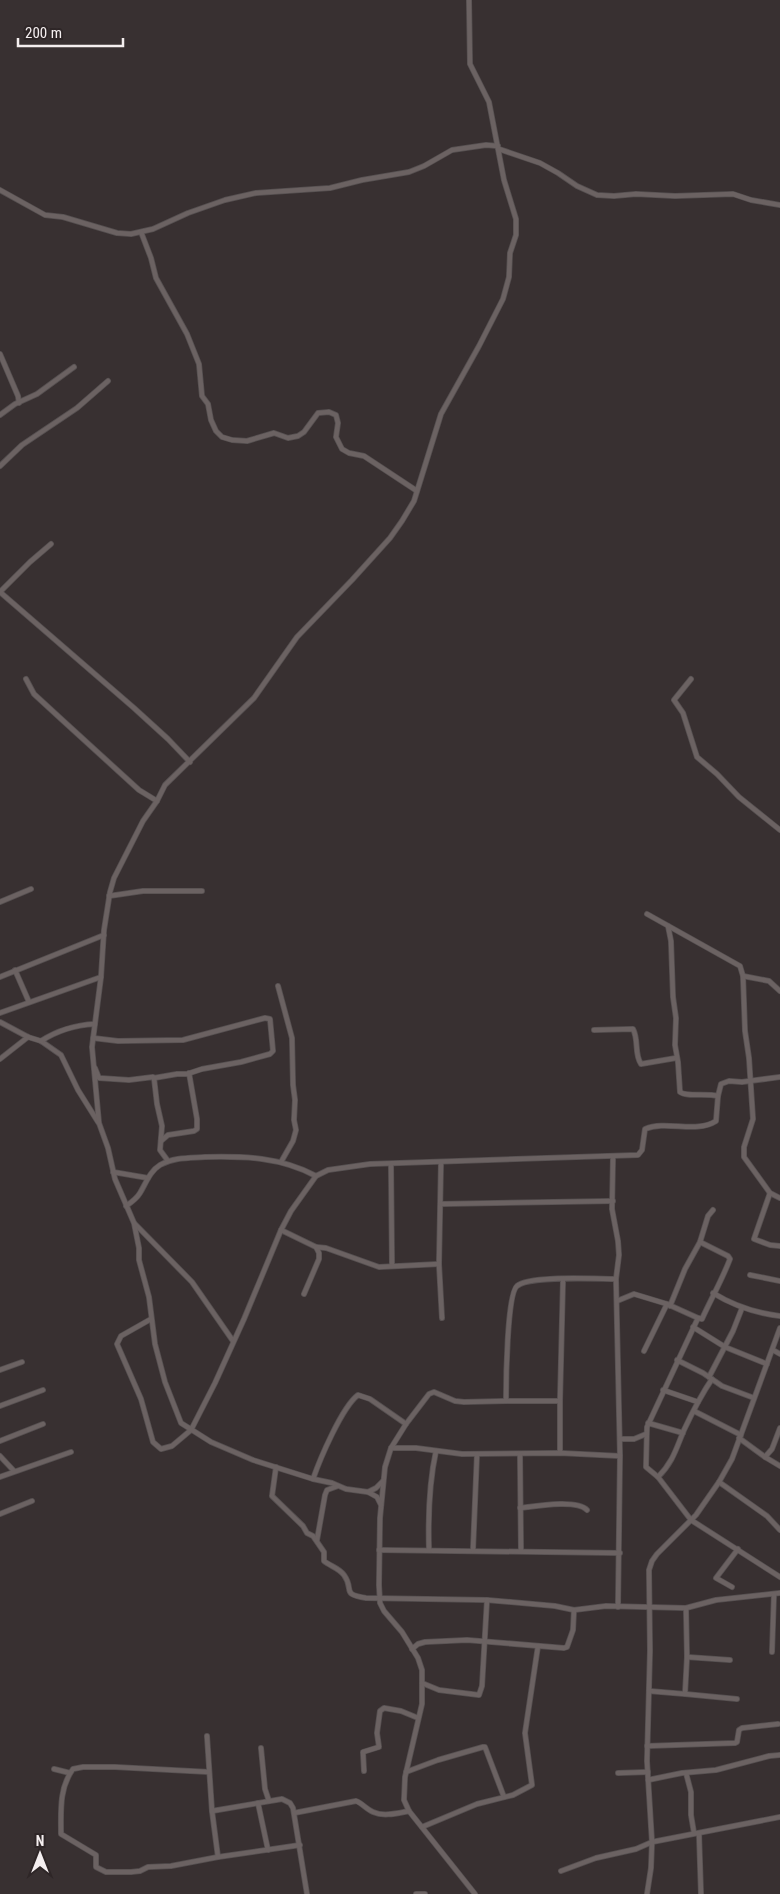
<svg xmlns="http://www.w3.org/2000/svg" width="780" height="1894" font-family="'Roboto Condensed',sans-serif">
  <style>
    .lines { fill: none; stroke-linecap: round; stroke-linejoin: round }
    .minor-casing { stroke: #565051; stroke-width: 6 }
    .minor { stroke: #6b6262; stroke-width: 4.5 }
  </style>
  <rect width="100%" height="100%" fill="#383031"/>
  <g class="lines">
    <g class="minor-casing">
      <g id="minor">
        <path d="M499 149 540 163 558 173 577 186 597 195 614 196 636 194 675 196 733 194 751 200 780 205"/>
        <path d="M0 190 45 215 63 217 117 233 131 234 153 229 188 213 225 200 256 193 330 188 362 180 409 172 424 166 452 150 486 145 498 146"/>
        <path d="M141 232 151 258 156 278 187 334 199 364 202 396 208 404 211 420 216 431 222 437 232 440 247 441 274 433 288 438 298 436 304 432 318 413 329 412 336 415 338 423 336 437 342 449 349 453 364 456 417 491"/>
        <path d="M0 354 18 396 19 403"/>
        <path d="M0 415 15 404 37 394 74 367"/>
        <path d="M0 466 22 445 77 408 108 381"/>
        <path d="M0 592 134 708 168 739 190 762"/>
        <path d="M0 592 30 562 51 544"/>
        <path d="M26 679 34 694 59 717 139 790 157 801"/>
        <path d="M691 679 674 700 683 713 697 757 717 774 739 797 780 830"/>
        <path d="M109 896 143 891H202"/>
        <path d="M0 902 31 889"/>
        <path d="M647 914 740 966 743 976 745 1031 749 1058 753 1119 744 1147V1157L770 1193 780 1198"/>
        <path d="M15 970 29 1002"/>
        <path d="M743 976 769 981 780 991"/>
        <path d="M0 977 104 935"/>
        <path d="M278 986 292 1038 293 1085 295 1100 294 1120 296 1130 293 1141 281 1162"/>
        <path d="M0 1013 101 977"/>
        <path d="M0 1022 28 1037 41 1041 61 1055 78 1090 98 1122"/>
        <path d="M594 1030 633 1029C639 1040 634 1054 641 1064L676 1058"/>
        <path d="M93 1038 118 1041 183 1040 265 1018 270 1019 273 1051 270 1054 241 1062 202 1069 187 1074H177L154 1078"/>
        <path d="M41 1041C58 1030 75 1025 95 1024"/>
        <path d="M0 1059 28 1037"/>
        <path d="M95 1068 99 1078 129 1080 153 1077 154 1078 157 1104 162 1126 160 1150 168 1161"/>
        <path d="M718 1096 721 1084 729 1081 742 1082 780 1077"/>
        <path d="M161 1141 168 1135 194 1131 197 1129V1119L189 1073"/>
        <path d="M613 1157 612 1209 618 1241 619 1255 616 1279 620 1456 618 1607"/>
        <path d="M441 1162 439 1264 442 1318"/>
        <path d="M391 1164 392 1266"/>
        <path d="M113 1172 148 1178"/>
        <path d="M770 1193 754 1239 770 1245 780 1246"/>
        <path d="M441 1204 613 1201"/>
        <path d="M126 1206C132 1202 137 1198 140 1193 146 1183 150 1171 160 1165 174 1157 189 1158 205 1157 244 1156 281 1157 316 1176"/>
        <path d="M135 1224 192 1282 233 1341"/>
        <path d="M281 1230 316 1247 319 1253V1259L304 1294"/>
        <path d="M316 1247 326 1248 379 1267 439 1264"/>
        <path d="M750 1275 780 1281"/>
        <path d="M563 1280 560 1401H506C506 1383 507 1294 517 1286 529 1275 597 1279 616 1279"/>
        <path d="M713 1293C734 1306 755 1313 780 1316"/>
        <path d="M617 1301 634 1294 667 1304 698 1318 647 1427 646 1467 658 1477 691 1520 780 1577"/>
        <path d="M670 1306 685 1269 700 1242 708 1216 713 1210"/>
        <path d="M698 1318 702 1319C711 1299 722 1280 730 1259L728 1256 700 1242"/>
        <path d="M151 1319 121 1336 117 1344 141 1399 153 1442 161 1449 172 1446 191 1430 215 1383 244 1319 281 1230 291 1211 316 1176 328 1170 370 1164 638 1155 642 1150 645 1129C667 1120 696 1134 716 1121L718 1096C707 1093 686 1097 680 1092L678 1062 675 1045 676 1018 673 997 671 941 668 926"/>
        <path d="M693 1327 725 1347 767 1364"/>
        <path d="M773 1350 780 1354"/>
        <path d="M644 1351 667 1304"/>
        <path d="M677 1360 703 1373 722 1386 754 1398"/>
        <path d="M0 1370 22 1362"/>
        <path d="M709 1377 733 1331 742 1308"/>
        <path d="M663 1390 698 1402"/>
        <path d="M560 1401V1453"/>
        <path d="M0 1406 43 1390"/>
        <path d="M694 1411 741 1435"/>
        <path d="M648 1423 683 1433"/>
        <path d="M406 1424 429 1394 434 1392 455 1401 464 1402 506 1401"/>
        <path d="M739 1438 765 1457 780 1466"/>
        <path d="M620 1439H634L646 1434"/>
        <path d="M0 1441 43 1424"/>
        <path d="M391 1448H416L462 1454 560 1453 620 1456"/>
        <path d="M520 1454 521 1551"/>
        <path d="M0 1456 14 1471"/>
        <path d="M765 1457 772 1449 780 1428"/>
        <path d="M276 1467 272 1496 303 1526 307 1533 313 1536 324 1552V1561C330 1566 339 1568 344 1575 355 1590 340 1594 366 1598L487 1600 555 1606 574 1610 606 1606 686 1608 716 1600 780 1593"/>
        <path d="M0 1477 71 1452"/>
        <path d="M658 1477C673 1462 676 1449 684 1430 692 1413 701 1395 712 1379"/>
        <path d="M313 1479C320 1459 342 1407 358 1395L370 1399 406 1424 391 1448 385 1467 380 1518 379 1585 380 1603 384 1611 402 1632 418 1658 422 1670V1704L405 1777 404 1800 409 1811 475 1894"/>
        <path d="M719 1482 767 1516 780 1530"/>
        <path d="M368 1492 376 1488 383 1481"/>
        <path d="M381 1505 377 1497 368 1492 346 1489 332 1483 313 1479 253 1460 211 1442 181 1423 165 1382 155 1344 149 1297 139 1260V1248L134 1223 115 1179 108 1148 99 1123 92 1047 101 977 104 930 110 892 114 878 143 821 157 801 165 785 254 698 297 637 352 580 390 538 402 521 414 501 441 414 479 346 503 299 509 277 510 253 516 235V219L504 180 489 102 470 64 469 0"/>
        <path d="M520 1508C536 1506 577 1499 587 1510"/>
        <path d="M0 1514 32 1501"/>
        <path d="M317 1540 325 1495 327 1490 338 1486"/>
        <path d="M379 1550 620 1553"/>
        <path d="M429 1550C428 1517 429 1483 436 1451"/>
        <path d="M473 1550 477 1454"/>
        <path d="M732 1587 716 1578 738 1549"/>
        <path d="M412 1649 418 1644 425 1642 467 1640 564 1648 567 1647 573 1630 574 1610"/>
        <path d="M772 1652 774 1594"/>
        <path d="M687 1657 730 1660"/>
        <path d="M422 1683 439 1690 479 1695 482 1686 487 1600"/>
        <path d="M649 1691 685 1694 687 1657 686 1608"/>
        <path d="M685 1694 737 1699"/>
        <path d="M207 1736 212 1811 282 1799 290 1803 293 1808 307 1894"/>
        <path d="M647 1746 735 1743 737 1742 739 1730 742 1728 778 1724"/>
        <path d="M261 1748 265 1789 269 1801"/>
        <path d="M54 1769 70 1773"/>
        <path d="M364 1771 363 1752 379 1747 377 1733 380 1711 384 1708 401 1711 418 1718"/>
        <path d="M209 1772 115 1767H83L73 1769C59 1788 61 1811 61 1834L96 1855V1867L106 1872H131L140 1871 148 1867 171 1866 218 1857 300 1845"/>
        <path d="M406 1772 438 1760 483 1747H485L504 1797"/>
        <path d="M618 1773 648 1772"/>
        <path d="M686 1773 691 1792V1815L694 1833"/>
        <path d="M648 1780 682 1773 716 1770 769 1756 780 1755"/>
        <path d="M258 1803 268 1850"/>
        <path d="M212 1811 218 1857"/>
        <path d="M294 1813 356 1801C362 1803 366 1809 373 1812 384 1817 398 1813 409 1811"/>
        <path d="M422 1827 477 1804 513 1795 532 1785 525 1733 538 1646"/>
        <path d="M699 1833 701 1894"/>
        <path d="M561 1871 596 1858 636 1849 652 1842 780 1817"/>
        <path d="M416 1894H425"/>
        <path d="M647 1894 651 1868 652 1842 647 1761 650 1651 649 1570 652 1561 657 1554 696 1515 719 1482 732 1459 780 1328"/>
      </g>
    </g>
    <use href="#minor" class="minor"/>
  </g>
  <g transform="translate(40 1854)" stroke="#2e2627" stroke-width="4" paint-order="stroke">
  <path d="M0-4L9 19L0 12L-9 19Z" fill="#f4eeef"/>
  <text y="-8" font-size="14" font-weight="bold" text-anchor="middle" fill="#f4eeef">N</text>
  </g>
  <path d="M18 38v8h105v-8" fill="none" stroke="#f4eeef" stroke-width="2.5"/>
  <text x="25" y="38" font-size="15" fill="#f4eeef" stroke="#2e2627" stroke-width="4" paint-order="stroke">200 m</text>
</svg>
